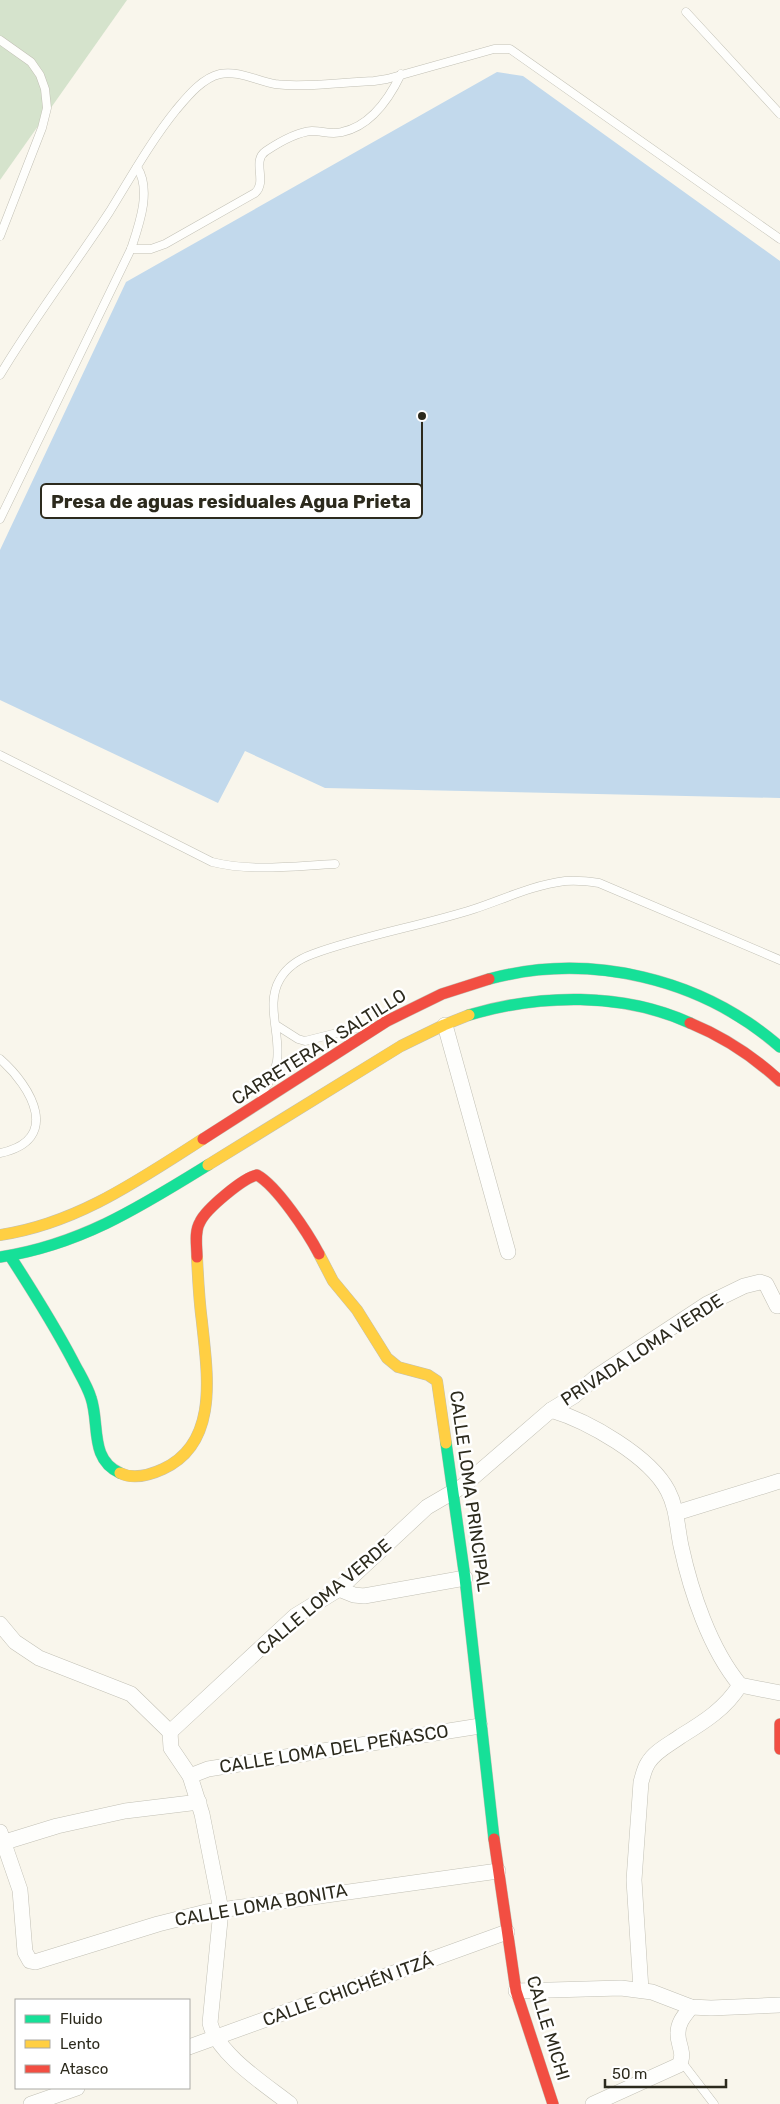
<svg xmlns="http://www.w3.org/2000/svg" width="780" height="2104" font-family="Rubik,sans-serif">
  <style>
    .forest { fill: #d5e3cc }
    .water { fill: #c2d9ec }
    .lines { fill: none; stroke-linecap: round; stroke-linejoin: round }
    .lane-casing { stroke: #c2c0b5; stroke-width: 9 }
    .street-casing { stroke: #c2c0b5; stroke-width: 16 }
    .fast-casing { stroke: #c2c0b5; stroke-width: 12 }
    .slow-casing { stroke: #c2c0b5; stroke-width: 12 }
    .jam-casing { stroke: #c2c0b5; stroke-width: 12 }
    .lane { stroke: #fefefc; stroke-width: 8 }
    .street { stroke: #fefefc; stroke-width: 15 }
    .fast { stroke: #16e098; stroke-width: 11 }
    .slow { stroke: #ffcf43; stroke-width: 11 }
    .jam { stroke: #f24e42; stroke-width: 11 }
    .labels { text-anchor: middle; dominant-baseline: central; stroke-width: 5; stroke-linejoin: round; paint-order: stroke }
    .street-label { font-size: 18px; fill: #2c2a1d; stroke: #fff }
    .leader { fill: none; stroke: #2c2a1d; stroke-width: 2 }
    .callout-dot { fill: #2c2a1d; stroke: #fff; stroke-width: 2 }
    .callout { fill: #fff; stroke: #2c2a1d; stroke-width: 2 }
    .callout-label { font-size: 19px; text-anchor: middle; font-weight: bold; fill: #2c2a1d }
  </style>
  <rect width="100%" height="100%" fill="#f9f6ec"/>
  <path class="forest" d="M0 0H127L0 180Z"/>
  <path class="water" d="M497 72 523 76 780 261V798L325 788 245 751 218 803 0 700V550L126 282Z"/>
  <g class="lines">
    <g class="lane-casing">
      <g id="lane">
        <path d="M686 12 780 114"/>
        <path d="M0 40 31 62 40 75 45 89 47 108 42 128 0 236"/>
        <path d="M131 249H151L165 244 255 193C268 181 251 161 266 151 278 143 297 132 312 131 322 131 332 135 342 132 371 126 389 99 401 74"/>
        <path d="M0 375C34 318 74 266 110 211 131 177 151 141 176 110 187 97 202 78 220 74 237 70 258 81 275 84 303 88 344 82 374 81L387 79 494 49H510L780 239"/>
        <path d="M0 519 131 249C139 225 152 190 137 167"/>
        <path d="M0 755 212 862C252 872 294 866 335 864"/>
        <path d="M276 1025 298 1039 305 1041 365 1026"/>
        <path d="M0 1059C32 1087 62 1140 0 1153"/>
        <path d="M261 1095C267 1085 275 1074 277 1061 281 1034 265 1004 280 979 287 967 299 959 313 954 365 935 421 926 474 909 504 899 533 885 565 881 576 880 587 881 599 883L780 960"/>
        <path d="M681 2061 714 2104"/>
      </g>
    </g>
    <g class="street-casing">
      <g id="street">
        <path d="M445 1025 508 1252"/>
        <path d="M551 1410C588 1421 650 1456 668 1491 677 1508 677 1527 681 1546 691 1592 710 1649 740 1685"/>
        <path d="M676 1513 780 1481"/>
        <path d="M339 1589 354 1595 364 1596 465 1578"/>
        <path d="M0 1624 15 1642 39 1658 131 1694 170 1732"/>
        <path d="M740 1685 780 1693"/>
        <path d="M170 1732 295 1616 339 1589 427 1507 463 1486 551 1410 574 1396 596 1377 707 1304 744 1286 760 1282 766 1284 777 1306"/>
        <path d="M170 1732 171 1748 190 1776 202 1814 221 1910 210 2023C217 2054 266 2085 290 2104"/>
        <path d="M190 1776 208 1769 480 1726"/>
        <path d="M0 1832 20 1890 25 1952 30 1961 35 1962 158 1924 206 1912 498 1871"/>
        <path d="M5 1842 57 1826 125 1811 199 1802"/>
        <path d="M641 1990 634 1880 641 1782C643 1776 644 1769 648 1763 655 1751 670 1744 681 1736 704 1722 726 1708 740 1685"/>
        <path d="M516 1991 621 1988 652 1992 691 2007 711 2008 780 2005"/>
        <path d="M189 2047 507 1932"/>
        <path d="M31 2104 77 2088"/>
        <path d="M593 2104 679 2065C686 2053 677 2044 678 2033 678 2022 685 2015 691 2007"/>
      </g>
    </g>
    <g class="fast-casing">
      <g id="fast">
        <path d="M489 979C590 952 701 978 780 1047"/>
        <path d="M469 1015C540 994 622 992 690 1023"/>
        <path d="M10 1256C32 1290 54 1325 73 1361 79 1373 87 1385 91 1398 100 1424 89 1459 120 1473"/>
        <path d="M0 1257C80 1245 140 1207 208 1165"/>
        <path d="M446 1443 465 1578 494 1839"/>
      </g>
    </g>
    <g class="slow-casing">
      <g id="slow">
        <path d="M208 1165 401 1046 444 1025 469 1015"/>
        <path d="M0 1235C76 1224 139 1180 203 1139"/>
        <path d="M319 1254 333 1281 357 1310 387 1358 398 1367 428 1375 437 1381 446 1443"/>
        <path d="M120 1473C134 1480 150 1475 163 1469 220 1443 207 1372 202 1322 199 1300 198 1279 197 1257"/>
      </g>
    </g>
    <g class="jam-casing">
      <g id="jam">
        <path d="M690 1023C724 1037 753 1056 780 1081"/>
        <path d="M203 1139 387 1021 442 994 489 979"/>
        <path d="M197 1257C197 1246 194 1232 200 1222 206 1209 243 1178 257 1175 277 1186 308 1233 319 1254"/>
        <path d="M780 1724V1749"/>
        <path d="M494 1839 516 1991 553 2104"/>
      </g>
    </g>
    <use href="#lane" class="lane"/>
    <use href="#street" class="street"/>
    <use href="#fast" class="fast"/>
    <use href="#slow" class="slow"/>
    <use href="#jam" class="jam"/>
  </g>
  <g class="labels">
    <g class="street-label">
      <text transform="translate(319 1047) rotate(-32)">CARRETERA A SALTILLO</text>
      <text transform="translate(642 1350) rotate(-33)">PRIVADA LOMA VERDE</text>
      <text transform="translate(470 1491) rotate(82)">CALLE LOMA PRINCIPAL</text>
      <text transform="translate(324 1597) rotate(-40)">CALLE LOMA VERDE</text>
      <text transform="translate(334 1749) rotate(-9)">CALLE LOMA DEL PEÑASCO</text>
      <text transform="translate(261 1905) rotate(-10)">CALLE LOMA BONITA</text>
      <text transform="translate(348 1990) rotate(-20)">CALLE CHICHÉN ITZÁ</text>
      <text transform="translate(548 2028) rotate(73)">CALLE MICHI</text>
    </g>
  </g>
  <path class="leader" d="M422 416L422 501"/>
  <circle class="callout-dot" cx="422" cy="416" r="5"/>
  <rect class="callout" x="41" y="484" width="381" height="34" rx="5"/>
  <g class="callout-label">
    <text x="231" y="508">Presa de aguas residuales Agua Prieta</text>
  </g>
  <rect x="15" y="1999" width="175" height="90" fill="#ffffff" stroke="#abaaa5"/>
  <rect x="25" y="2015" width="25" height="8" fill="#16e098" stroke="#abaaa5"/>
  <text x="60" y="2024" font-size="15" fill="#2c2a1d">Fluido</text>
  <rect x="25" y="2040" width="25" height="8" fill="#ffcf43" stroke="#abaaa5"/>
  <text x="60" y="2049" font-size="15" fill="#2c2a1d">Lento</text>
  <rect x="25" y="2065" width="25" height="8" fill="#f24e42" stroke="#abaaa5"/>
  <text x="60" y="2074" font-size="15" fill="#2c2a1d">Atasco</text>
  <path d="M605 2079v8h121v-8" fill="none" stroke="#2c2a1d" stroke-width="2.5"/>
  <text x="612" y="2079" font-size="15" fill="#2c2a1d" stroke="#ffffff" stroke-width="4" paint-order="stroke">50 m</text>
</svg>
